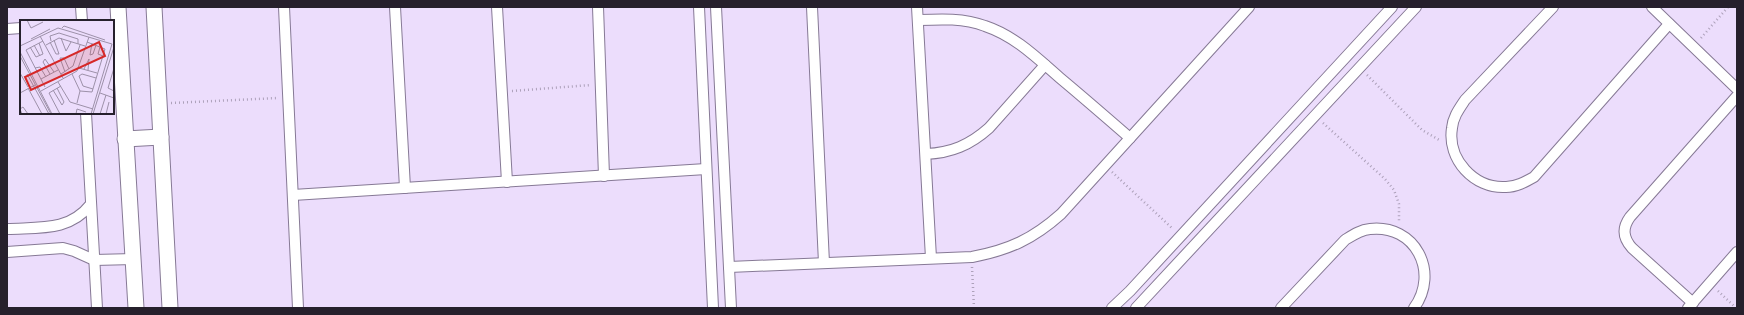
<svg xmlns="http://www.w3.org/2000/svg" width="1744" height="315" font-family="'Fira Sans',sans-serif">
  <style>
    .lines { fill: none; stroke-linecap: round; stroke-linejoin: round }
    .street-casing { stroke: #867995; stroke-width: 12 }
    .secondary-casing { stroke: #867995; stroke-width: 17 }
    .path { stroke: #ada1ba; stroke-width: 2.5; stroke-dasharray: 1 3; stroke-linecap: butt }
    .street { stroke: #fff; stroke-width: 10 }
    .secondary { stroke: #fff; stroke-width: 15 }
    .inset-road { fill: none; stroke: #9d91a9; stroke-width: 1 }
    .view { fill: #d62828; fill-opacity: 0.15; stroke: #d62828; stroke-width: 2 }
    .inset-edge { fill: none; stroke: #26202c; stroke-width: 2 }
  </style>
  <rect width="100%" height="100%" fill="#ecddfc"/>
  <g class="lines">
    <g class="street-casing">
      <g id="street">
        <path d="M81 7 82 21"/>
        <path d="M284 7 298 308"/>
        <path d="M395 7 405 188"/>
        <path d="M497 7 507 182"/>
        <path d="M598 7 604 176"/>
        <path d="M699 7 713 308"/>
        <path d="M716 7 731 308"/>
        <path d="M812 7 824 263"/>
        <path d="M917 7 931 258"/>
        <path d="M1553 7 1465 100C1459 109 1453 117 1452 128 1447 159 1474 189 1506 187 1516 187 1525 182 1534 177L1669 24"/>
        <path d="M1652 7 1737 89"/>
        <path d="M919 20C941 19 964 18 985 26 1015 36 1037 58 1060 78 1084 98 1107 118 1130 138"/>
        <path d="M7 29 21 28"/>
        <path d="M86 113 97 308"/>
        <path d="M926 154C951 153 970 145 989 128L1045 65"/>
        <path d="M293 195 706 169"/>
        <path d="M7 229C39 227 69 232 91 204"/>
        <path d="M7 252 63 248 74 251 94 260 134 259"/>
        <path d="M729 267 972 257C1009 250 1033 239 1061 214L1249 7"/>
        <path d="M1693 303 1632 248C1623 238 1622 228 1630 217L1737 96"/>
        <path d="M1112 308 1130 291 1392 7"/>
        <path d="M1136 308 1416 7"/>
        <path d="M1281 308 1345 240C1353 235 1360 230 1370 229 1415 224 1440 272 1414 308"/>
        <path d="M1688 308 1737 252"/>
      </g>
    </g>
    <g class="secondary-casing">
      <g id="secondary">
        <path d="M118 7 136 308"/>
        <path d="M154 7 170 308"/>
        <path d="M125 139 161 137"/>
      </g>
    </g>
    <g class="path">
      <path d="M1701 38 1728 7"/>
      <path d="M1367 75 1422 130 1441 141"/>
      <path d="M512 91 591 85"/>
      <path d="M171 103 278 98"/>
      <path d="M1323 123 1385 179 1394 190 1399 204V222"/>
      <path d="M1112 172 1173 229"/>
      <path d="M972 267 974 308"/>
      <path d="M1718 291 1736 308"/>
    </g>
    <use href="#street" class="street"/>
    <use href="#secondary" class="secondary"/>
  </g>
  <g transform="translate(20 20)">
    <rect width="94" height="94" fill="#ecddfc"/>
    <path class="inset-road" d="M7 0 11 8 23 2M42 8 44 6 85 20M20 16 43 58M41 18 46 31 51 22M11 19 30 9M23 21 6 30 25 67M31 21 30 16 39 13 58 19V24M30 22 36 34H39L34 20M72 23 70 35 73 34 76 25M14 25 20 36M26 25 39 18 65 26M0 26 38 8 92 24 71 94M10 27 16 37 23 34 19 23M80 27 78 34 83 36M0 32 32 94M0 36 31 94M15 48 20 47 26 57M59 48 77 53M94 48 88 68 94 71M64 49 69 39 68 50M45 52 40 38H44L49 49M0 53 8 67M7 54 29 94M30 54 23 42 25 39 34 52M41 54 53 46 60 25M52 54 60 71 57 83M21 59 38 50M38 62 50 82 73 89M8 68 22 94M73 69 63 66 59 56 62 54 76 58M33 70 42 85 44 82 37 68M21 71 57 51 69 17M60 71 72 72 85 29 67 22M0 73 15 65M80 73 94 78M2 94 0 89 3 87 8 94M40 94 29 73 41 66M56 94 57 89 66 92M73 94 94 27M80 94 86 75M86 94 89 82"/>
    <path class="view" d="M79 22 85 36 11 70 5 57Z"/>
    <rect width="94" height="94" class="inset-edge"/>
  </g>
  <rect width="1744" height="315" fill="none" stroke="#26202c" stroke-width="16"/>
</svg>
